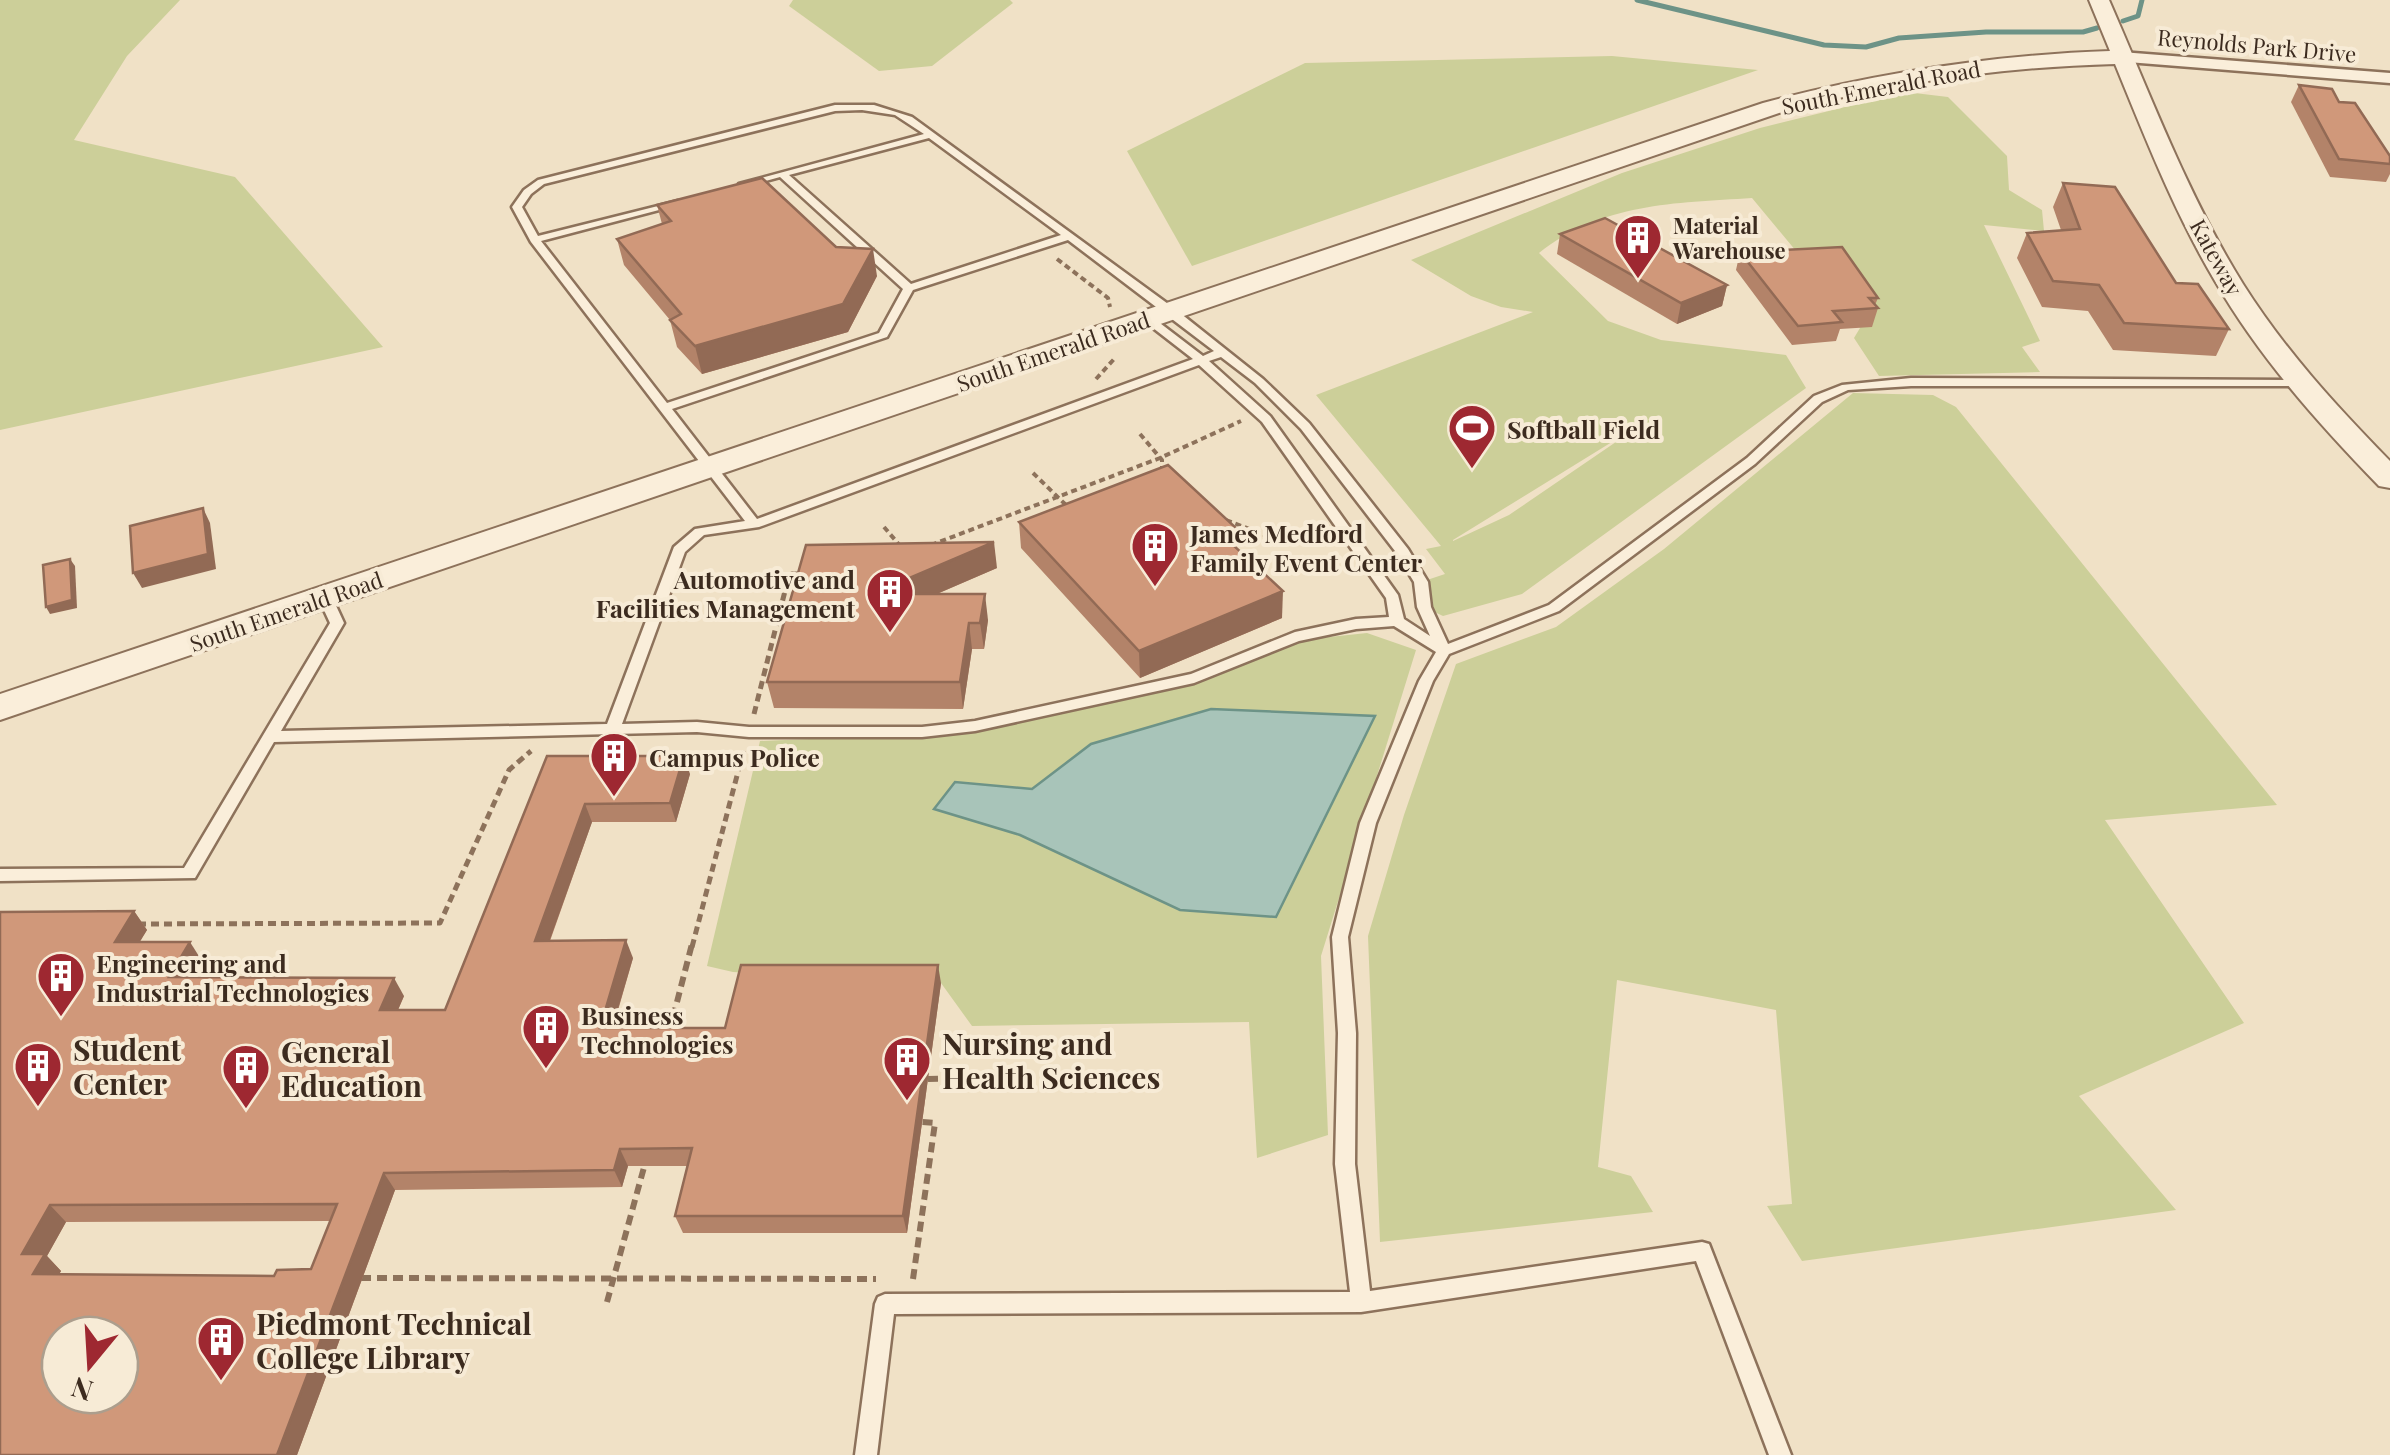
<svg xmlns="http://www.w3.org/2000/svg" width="2390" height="1455" font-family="'Playfair Display',serif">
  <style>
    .green { fill: #cccf99; fill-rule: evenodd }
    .water { fill: #a8c4b9; stroke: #6d9387; stroke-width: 2.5 }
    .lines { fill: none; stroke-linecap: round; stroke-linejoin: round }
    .stream { stroke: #6d9387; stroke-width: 5 }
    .service-casing { stroke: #8d725b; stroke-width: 5 }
    .minor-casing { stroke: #8d725b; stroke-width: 5 }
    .tertiary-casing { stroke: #8d725b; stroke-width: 4 }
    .path-far2 { stroke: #8d725b; stroke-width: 4; stroke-dasharray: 6 4; stroke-linecap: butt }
    .path-far1 { stroke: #8d725b; stroke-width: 5; stroke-dasharray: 8 5; stroke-linecap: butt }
    .path { stroke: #8d725b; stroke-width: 6; stroke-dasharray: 10 6; stroke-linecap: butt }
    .service { fill: #faeeda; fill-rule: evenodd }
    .minor { fill: #faeeda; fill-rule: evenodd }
    .tertiary { fill: #faeeda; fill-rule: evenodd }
    .wall { fill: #b38369; fill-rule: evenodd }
    .shaded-wall { fill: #926a55 }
    .building { fill: #d0987a; stroke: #926a55; stroke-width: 2.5; fill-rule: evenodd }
    .labels { text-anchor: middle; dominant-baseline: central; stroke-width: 8; stroke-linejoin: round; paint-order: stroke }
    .far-street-label { font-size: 22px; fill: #3c2b1f; stroke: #f7ebd6 }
    .far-poi-label { font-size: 22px; font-weight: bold; fill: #3c2b1f; stroke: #f7ebd6; text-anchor: start }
    .poi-label { font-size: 25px; font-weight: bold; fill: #3c2b1f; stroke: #f7ebd6; text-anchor: start }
    .near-poi-label { font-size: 30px; font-weight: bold; fill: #3c2b1f; stroke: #f7ebd6; text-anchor: start }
  </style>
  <rect width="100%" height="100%" fill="#f0e1c6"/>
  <g class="green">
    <path d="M0 0H180L127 56 74 140 235 177 383 347 0 430Z"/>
    <path d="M793 0H1010L1013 3 932 66 879 71 789 6Z"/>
    <path d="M1612 56 1758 70 1192 266 1127 151 1305 63Z"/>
    <path d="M1906 92 1948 97 2007 156 2009 190 2042 210 2044 231 1984 225 2040 341 2022 347 2040 372 1879 376 1854 338 1860 328 1752 198C1674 203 1602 203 1539 253L1608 321 1661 340 1786 355 1806 388 1522 594 1443 616 1424 607 1421 582 1445 574 1426 549 1441 546 1316 395 1533 312 1501 307 1471 296 1411 260 1622 173 1760 128ZM1654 416 1509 515 1453 541V540Z"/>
    <path d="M1853 393 1933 395 1956 407 2277 805 2105 820 2244 1023 2079 1096 2176 1210 1802 1261 1767 1206 1792 1204 1776 1010 1617 980 1598 1167 1631 1176 1653 1212 1380 1242 1368 936 1404 815 1456 664 1556 627 1664 549Z"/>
    <path d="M1367 633 1416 650 1321 956 1328 1135 1257 1158 1249 1022 972 1026 941 983 733 972 707 966 760 741 973 732 1177 688 1301 640Z"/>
  </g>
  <path class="water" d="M1211 709 1375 716 1276 917 1180 910 1020 835 934 809 955 782 1032 789 1091 744Z"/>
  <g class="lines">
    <g class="stream">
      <path d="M1637 0 1824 45 1866 47 1899 38 1986 32H2083L2097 28"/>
      <path d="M2123 21 2138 16 2142 0"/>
    </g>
    <g class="service-casing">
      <path id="service" d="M835 105H874L912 117 1175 309 1263 379 1309 423 1408 549 1428 582 1431 607 1448 644 1549 605 1747 458 1814 396 1842 385 1911 378 2307 380V384L2303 386H1911L1848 390 1822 402 1755 464 1559 611 1449 654 1433 681 1376 823 1348 937 1356 1033 1355 1164 1370 1291 1702 1242 1709 1244 1791 1455H1769L1696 1261 1361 1312 894 1314 877 1455H855L875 1304 878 1297 885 1294 1350 1292 1335 1164 1338 1033 1332 937 1360 823 1419 681 1436 652 1394 626 1356 629 1299 641 1194 683 975 731 922 737H749L697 732 274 742 195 878 0 881V869L184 868 330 623 318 597 325 593 332 597 344 623 281 731 607 724 674 547 695 529 745 521 531 242 512 207 524 190 538 180ZM862 110 895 115 924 134 739 184 744 187 780 177 903 289 879 333 667 403 541 241 678 205V201L538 236 522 207 531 194 544 184 835 111ZM929 138 1061 235 911 284 789 175ZM1068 240 1214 351 1203 356 1152 317H1144V321L1193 359 757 519 672 409 887 337 913 290ZM1221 357 1255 383 1301 429 1395 551 1414 582 1417 607 1430 636 1404 619 1398 595 1270 416 1209 361ZM1199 365 1262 422 1386 598 1389 617 1356 619 1295 632 1191 674 975 721 922 727H749L697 722 622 724 685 552 704 535 759 527Z"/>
    </g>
    <g class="minor-casing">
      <path id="minor" d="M2121 52 2390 73V83L2115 61V53Z"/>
    </g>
    <g class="tertiary-casing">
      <path id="tertiary" d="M2089 0H2109C2151 96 2188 196 2243 284 2284 349 2336 406 2390 461V488L2379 486C2318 423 2259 357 2215 281 2174 212 2145 137 2115 64 2001 67 1889 83 1779 113L0 720V694L1763 103C1877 73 1992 55 2110 51Z"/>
    </g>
    <g class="path-far2">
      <path d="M1057 259 1108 298 1110 307"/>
      <path d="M1096 379 1115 358"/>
      <path d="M1140 434 1162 460V470"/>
      <path d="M1033 473 1068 507"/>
      <path d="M1226 520 1278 540 1326 536"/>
      <path d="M884 527 902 548"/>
      <path d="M931 545 1160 458 1241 421"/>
    </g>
    <g class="path-far1">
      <path d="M754 714 787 583 792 574H800"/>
      <path d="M138 924 440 923 509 770 531 751"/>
      <path d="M692 947 744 749"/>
    </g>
    <g class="path">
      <path d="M669 1033 692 944"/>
      <path d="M928 1079 981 1078"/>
      <path d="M361 1278 876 1279"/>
      <path d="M913 1279 935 1123 922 1122"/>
      <path d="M607 1302 646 1160"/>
    </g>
    <use href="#service" class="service"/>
    <use href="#minor" class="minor"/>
    <use href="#tertiary" class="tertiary"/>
  </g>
  <g class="wall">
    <path d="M2299 85 2339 102 2390 156V174L2386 182 2330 177 2291 102Z"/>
    <path d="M2063 183 2229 329 2216 356 2113 350 2088 311 2042 307 2017 258 2027 233 2061 230 2053 207Z"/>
    <path d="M657 205 836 247 877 276 848 332 702 374 677 347 670 320 624 265 617 239 662 224Z"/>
    <path d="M1560 234 1727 285 1722 306 1677 324 1557 254Z"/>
    <path d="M1740 252 1878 298 1875 305 1878 308 1872 327 1840 329 1836 341 1792 345 1736 270Z"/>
    <path d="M1019 522 1236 528V547L1282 618 1140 678 1021 548Z"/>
    <path d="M806 545 997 568 937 594 988 620 984 649H972L963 709 774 708 767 682Z"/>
    <path d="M547 756 690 774 676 822H592L550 941 633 958 613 1028H725L941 983 907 1233H683L675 1216 688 1166H628L622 1187 395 1190 297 1455H0V912L134 911 147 930 139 942 202 961 192 977 404 996 398 1010H445ZM330 1221 311 1269 274 1276 59 1274 61 1271 47 1256 66 1222Z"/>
  </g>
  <g class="shaded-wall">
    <path d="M873 249 877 276 848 332 702 374 695 346Z"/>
    <path d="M1727 285 1722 306 1677 324 1681 303Z"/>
    <path d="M203 508 210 523 216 569 142 588 133 573Z"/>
    <path d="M1236 528V554L1221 534Z"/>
    <path d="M994 542 997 568 876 620 872 594Z"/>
    <path d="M70 559 75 566 77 608 50 614 46 607Z"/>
    <path d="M1283 591 1282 618 1140 678 1139 651Z"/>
    <path d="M985 594 988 620 984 649 980 623Z"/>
    <path d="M969 623 972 649 963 709 960 682Z"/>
    <path d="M684 756 690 774 676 822 670 803Z"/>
    <path d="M585 804 592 822 543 959 535 941Z"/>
    <path d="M134 911 147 930 129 960 115 942Z"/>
    <path d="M626 940 633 958 607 1046 600 1028Z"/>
    <path d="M190 942 202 961 182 995 169 977Z"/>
    <path d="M938 965 941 983 907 1233 903 1216Z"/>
    <path d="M394 978 404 996 390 1028 380 1010Z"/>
    <path d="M620 1149 628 1166 622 1187 614 1170Z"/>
    <path d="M384 1173 395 1190 297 1455H277Z"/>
    <path d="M50 1205 66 1222 47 1256 61 1271 50 1291 33 1274 22 1254Z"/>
  </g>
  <g class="building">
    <path d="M2299 85 2332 89 2339 102 2355 103 2390 156V164L2339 159Z"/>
    <path d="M762 178 836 247 873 249 843 304 695 346 670 320 681 314 617 239 671 221 657 205Z"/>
    <path d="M2063 183 2115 187 2176 283 2198 284 2229 329 2124 323 2099 285 2053 281 2027 233 2080 229Z"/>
    <path d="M1605 218 1727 285 1681 303 1560 234Z"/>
    <path d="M1842 247 1878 298H1869L1878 308 1833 311 1842 322 1798 326 1740 252Z"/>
    <path d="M1168 465 1236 528 1221 534 1283 591 1139 651 1019 522Z"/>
    <path d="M203 508 208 554 133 573 130 526Z"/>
    <path d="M994 542 872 594H985L980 623H969L960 682H767L806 545Z"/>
    <path d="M70 559 72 600 46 607 43 565Z"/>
    <path d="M547 756H684L670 803 585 804 535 941 626 940 600 1028H725L741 965H938L903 1216H675L692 1148 620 1149 614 1170 384 1173 277 1455H0V912L134 911 115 942H190L169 977 394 978 380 1010H445ZM337 1204 311 1269 277 1270 274 1276 33 1274 45 1254H22L50 1205ZM60 1335H120V1395H60Z"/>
  </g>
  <defs>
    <g id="building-pin" transform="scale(2.5)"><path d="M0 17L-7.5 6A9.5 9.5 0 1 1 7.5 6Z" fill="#9e2831" stroke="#f7ebd6"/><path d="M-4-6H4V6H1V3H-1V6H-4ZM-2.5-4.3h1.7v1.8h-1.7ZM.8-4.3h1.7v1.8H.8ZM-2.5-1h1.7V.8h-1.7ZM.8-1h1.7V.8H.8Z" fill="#fff"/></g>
    <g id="stadium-pin" transform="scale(2.5)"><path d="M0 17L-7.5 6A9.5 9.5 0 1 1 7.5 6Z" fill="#9e2831" stroke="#f7ebd6"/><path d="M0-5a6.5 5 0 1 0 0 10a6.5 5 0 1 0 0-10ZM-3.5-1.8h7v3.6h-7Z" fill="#fff"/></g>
  </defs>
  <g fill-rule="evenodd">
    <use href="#building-pin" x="1638" y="238"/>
    <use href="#stadium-pin" x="1472" y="428"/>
    <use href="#building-pin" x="1155" y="546"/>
    <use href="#building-pin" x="890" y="592"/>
    <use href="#building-pin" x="614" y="756"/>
    <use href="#building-pin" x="61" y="976"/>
    <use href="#building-pin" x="546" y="1028"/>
    <use href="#building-pin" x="907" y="1060"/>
    <use href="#building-pin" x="38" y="1066"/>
    <use href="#building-pin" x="246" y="1068"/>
    <use href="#building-pin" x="221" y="1340"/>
  </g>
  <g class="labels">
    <g class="far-street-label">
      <text transform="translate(2257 45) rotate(5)">Reynolds Park Drive</text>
      <text transform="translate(1881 87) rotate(-11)">South Emerald Road</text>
      <text transform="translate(2217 257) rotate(61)">Kateway</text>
      <text transform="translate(1053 351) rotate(-19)">South Emerald Road</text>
      <text transform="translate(286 611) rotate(-19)">South Emerald Road</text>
    </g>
    <g class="far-poi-label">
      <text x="1673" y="225">Material<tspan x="1673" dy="25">Warehouse</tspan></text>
    </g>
    <g class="poi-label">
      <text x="1507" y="428">Softball Field</text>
      <text x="1190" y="532">James Medford<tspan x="1190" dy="29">Family Event Center</tspan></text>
      <text x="855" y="578" text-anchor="end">Automotive and<tspan x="855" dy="29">Facilities Management</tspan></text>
      <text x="649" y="756">Campus Police</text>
      <text x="96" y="962">Engineering and<tspan x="96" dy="29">Industrial Technologies</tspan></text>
      <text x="581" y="1014">Business<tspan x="581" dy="29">Technologies</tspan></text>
    </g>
    <g class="near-poi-label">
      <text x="942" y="1043">Nursing and<tspan x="942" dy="34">Health Sciences</tspan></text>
      <text x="73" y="1049">Student<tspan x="73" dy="34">Center</tspan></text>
      <text x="281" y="1051">General<tspan x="281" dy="34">Education</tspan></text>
      <text x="256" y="1323">Piedmont Technical<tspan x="256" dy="34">College Library</tspan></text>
    </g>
  </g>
  <g transform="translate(90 1365) rotate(198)"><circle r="48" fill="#f7ebd6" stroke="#ac9e8d" stroke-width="2.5"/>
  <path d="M0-8L18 38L0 25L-18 38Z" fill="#9e2831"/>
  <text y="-15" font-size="28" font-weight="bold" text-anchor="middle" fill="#3c2b1f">N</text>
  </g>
</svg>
